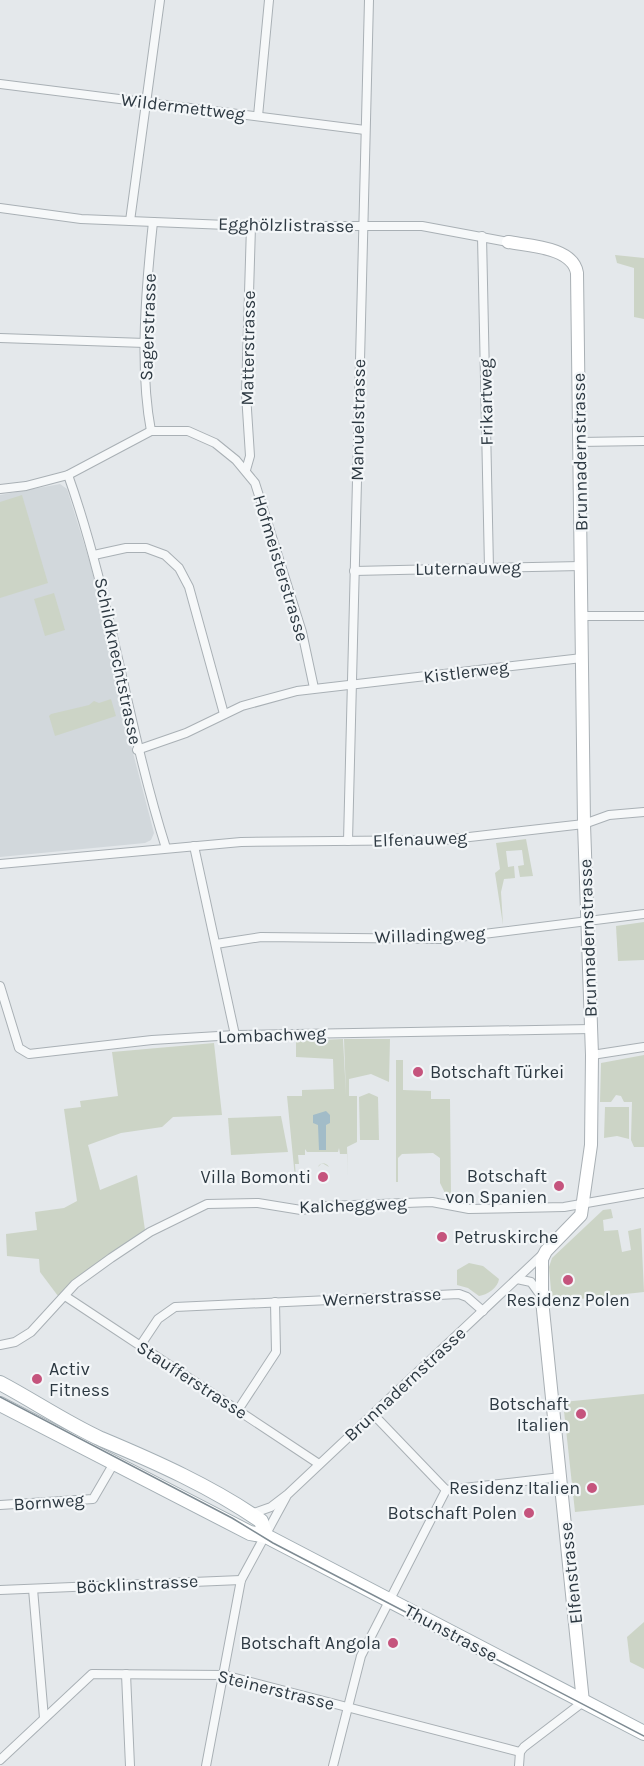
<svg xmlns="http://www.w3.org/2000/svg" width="644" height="1766" font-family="Karla,sans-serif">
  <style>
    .built { fill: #d2d8dc }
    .green { fill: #ccd4c6 }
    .water { fill: #a2bcc8 }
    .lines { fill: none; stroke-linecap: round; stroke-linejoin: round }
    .street-casing { stroke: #a9b0b5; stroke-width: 10 }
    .secondary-casing { stroke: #a9b0b5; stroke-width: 14 }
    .primary-casing { stroke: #a4afb5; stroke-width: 16 }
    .street { stroke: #f6f8f9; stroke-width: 8 }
    .secondary { stroke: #fff; stroke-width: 12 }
    .primary { stroke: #fff; stroke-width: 14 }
    .tram { stroke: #7e8b93; stroke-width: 1.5 }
    .poi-dot { fill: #c5547d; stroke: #f3f6f8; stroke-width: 2 }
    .labels { text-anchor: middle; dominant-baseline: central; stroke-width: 4.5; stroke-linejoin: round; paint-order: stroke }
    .street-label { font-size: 18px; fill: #2d3942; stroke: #f3f6f8 }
    .poi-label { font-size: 18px; fill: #2d3942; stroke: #f3f6f8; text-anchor: end }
  </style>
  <rect width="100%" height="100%" fill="#e4e8eb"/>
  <path class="built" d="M60 484 67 489 91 566 126 726 154 833 151 840 145 843 0 857V495Z"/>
  <g class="green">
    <path d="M615 255 644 258V319L634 317V268L617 263Z"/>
    <path d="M22 495 48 583 0 598V502Z"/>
    <path d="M54 593 65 630 45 636 34 599Z"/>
    <path d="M111 699 116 716 55 736 49 716 51 714 89 705 94 701 99 703Z"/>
    <path d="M526 839 533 876 520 877 518 866 524 865 522 850 506 851 508 867 514 866 515 878 504 879 501 892 503 925 495 873 500 869 496 843Z"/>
    <path d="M644 922V960L618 961 616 926Z"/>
    <path d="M343 1039 346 1095 344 1039H390L389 1082 371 1074 349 1079V1096H357V1142L347 1147 348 1177H342H348L347 1154H336H340L339 1148 338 1152H307L305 1149V1155H309H298L299 1164H295L296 1178H308V1167H318C320 1162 326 1162 329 1167L339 1166 329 1167 322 1163 318 1167H308V1178H295L287 1096H302V1090L334 1089 333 1059 296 1057V1041Z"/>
    <path d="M214 1043 222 1115 173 1117 162 1127 121 1133 88 1145 100 1190 137 1175 145 1230 72 1282 58 1296 40 1272 39 1259 7 1256 6 1234 37 1230 35 1212 64 1208 77 1201 64 1109 81 1107 80 1101 118 1096 112 1052Z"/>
    <path d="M644 1055V1147H634L631 1140 632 1102H624L621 1096 616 1095 611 1102H600L601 1063Z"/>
    <path d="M396 1060H403V1090L431 1091V1099H450L451 1195 448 1199 440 1183V1158L433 1153 402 1154 398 1158V1182H396Z"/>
    <path d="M369 1093 378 1097 379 1140H360L359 1097Z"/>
    <path d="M605 1107H629V1139L617 1136 604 1138Z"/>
    <path d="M281 1116 288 1152 231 1155 228 1118Z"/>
    <path d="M611 1209 613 1218 603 1220 604 1231 618 1230 622 1252 631 1250 628 1231 641 1228 644 1292 552 1302 549 1267 552 1258 603 1210Z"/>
    <path d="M469 1263 483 1266 499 1279C498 1288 487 1295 479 1296L468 1288 457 1285V1270Z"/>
    <path d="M644 1394V1505L575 1512 563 1402Z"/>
    <path d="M644 1622V1669L630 1662 627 1637Z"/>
  </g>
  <path class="water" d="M326 1111 330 1115V1123L326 1125V1150H319L318 1125 313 1123V1115Z"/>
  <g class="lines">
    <g class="street-casing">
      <g id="street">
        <path d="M0 84 365 130"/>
        <path d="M258 116 269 0"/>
        <path d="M0 208 81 219 251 226H422L508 242"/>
        <path d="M130 221 160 0"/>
        <path d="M482 236 489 568"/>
        <path d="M0 338 145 343"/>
        <path d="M151 431C139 367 146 287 153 222"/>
        <path d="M579 442 644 441"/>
        <path d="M246 470 250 456 246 394 251 226"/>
        <path d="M68 475C111 596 127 725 166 848"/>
        <path d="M0 489 26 486 68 475 151 431H188L215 443 236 460 255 483 302 632 314 688"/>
        <path d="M94 555 126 548H146L165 555 179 568 189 587 224 714"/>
        <path d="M354 571 581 566"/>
        <path d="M582 616H644"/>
        <path d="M137 750 186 733 242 706 297 691 582 658"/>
        <path d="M348 841 369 0"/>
        <path d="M194 846 235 1035"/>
        <path d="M0 864 241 842 443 840 584 824 609 815 644 812"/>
        <path d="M216 944 261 937 443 939 644 914"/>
        <path d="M0 986 19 1048 29 1054 152 1040 235 1035 591 1029"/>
        <path d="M592 1055 644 1047"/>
        <path d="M517 1279 531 1282 541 1296"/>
        <path d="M65 1296 319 1464"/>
        <path d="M0 1345 15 1342 31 1332 75 1284 111 1258 150 1232 207 1204 258 1203 301 1210 327 1206 432 1202 469 1209 564 1207 644 1193"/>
        <path d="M140 1346 158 1319 175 1307 459 1294 467 1297 483 1311"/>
        <path d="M238 1410 276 1352 275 1302"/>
        <path d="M373 1414 446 1490 561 1477"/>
        <path d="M0 1505 93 1499 114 1463"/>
        <path d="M251 1514 271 1507 288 1494 543 1254"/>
        <path d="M33 1589 44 1718"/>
        <path d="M0 1590 241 1580"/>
        <path d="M126 1674 130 1766"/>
        <path d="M0 1760 92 1674 224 1675 520 1752"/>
        <path d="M206 1766 241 1580 286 1497"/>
        <path d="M333 1766 361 1656 446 1490"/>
        <path d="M519 1766 520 1752 524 1747 583 1702"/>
      </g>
    </g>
    <g class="secondary-casing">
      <path id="secondary" d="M508 242C529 246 573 247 577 273L584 824 592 1055 591 1145 581 1215 546 1251 542 1259V1300L583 1702"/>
    </g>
    <g class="primary-casing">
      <g id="primary">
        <path d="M0 1383C34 1401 66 1423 101 1439 156 1462 212 1487 261 1521L266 1536"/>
        <path d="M0 1404 250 1533 266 1536 644 1733"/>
      </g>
    </g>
    <use href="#street" class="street"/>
    <use href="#secondary" class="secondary"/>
    <use href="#primary" class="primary"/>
    <path class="tram" d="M0 1397 232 1518 273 1543 644 1736"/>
  </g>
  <g class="poi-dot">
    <circle cx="418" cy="1072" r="6"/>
    <circle cx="323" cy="1177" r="6"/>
    <circle cx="559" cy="1186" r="6"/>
    <circle cx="442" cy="1237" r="6"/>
    <circle cx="568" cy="1280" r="6"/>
    <circle cx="37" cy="1379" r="6"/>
    <circle cx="581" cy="1414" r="6"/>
    <circle cx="592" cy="1488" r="6"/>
    <circle cx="529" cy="1513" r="6"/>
    <circle cx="393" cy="1643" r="6"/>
  </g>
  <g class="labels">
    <g class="street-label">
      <text transform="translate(183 107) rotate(7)">Wildermettweg</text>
      <text transform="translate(286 225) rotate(1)">Egghölzlistrasse</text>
      <text transform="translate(148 327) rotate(-88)">Sagerstrasse</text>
      <text transform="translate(248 348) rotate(-89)">Matterstrasse</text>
      <text transform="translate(486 402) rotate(-91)">Frikartweg</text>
      <text transform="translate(358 420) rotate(-89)">Manuelstrasse</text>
      <text transform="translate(580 452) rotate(-91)">Brunnadernstrasse</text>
      <text transform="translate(281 568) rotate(73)">Hofmeisterstrasse</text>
      <text transform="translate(468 568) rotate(-1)">Luternauweg</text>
      <text transform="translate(118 661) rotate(78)">Schildknechtstrasse</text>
      <text transform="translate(466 672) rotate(-7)">Kistlerweg</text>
      <text transform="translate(420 839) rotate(-2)">Elfenauweg</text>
      <text transform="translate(430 935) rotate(-2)">Willadingweg</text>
      <text transform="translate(588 938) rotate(-92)">Brunnadernstrasse</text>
      <text transform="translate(272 1035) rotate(-2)">Lombachweg</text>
      <text transform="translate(353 1205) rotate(-2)">Kalcheggweg</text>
      <text transform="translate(382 1297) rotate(-3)">Wernerstrasse</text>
      <text transform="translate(192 1380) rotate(33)">Staufferstrasse</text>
      <text transform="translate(405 1384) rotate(-43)">Brunnadernstrasse</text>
      <text transform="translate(49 1502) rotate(-4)">Bornweg</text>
      <text transform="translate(571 1573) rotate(-96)">Elfenstrasse</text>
      <text transform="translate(137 1584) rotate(-3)">Böcklinstrasse</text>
      <text transform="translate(451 1633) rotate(28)">Thunstrasse</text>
      <text transform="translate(276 1690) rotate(14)">Steinerstrasse</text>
    </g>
    <g class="poi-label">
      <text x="430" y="1072" text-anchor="start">Botschaft Türkei</text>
      <text x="547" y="1176">Botschaft<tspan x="547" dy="21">von Spanien</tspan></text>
      <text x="311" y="1177">Villa Bomonti</text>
      <text x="454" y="1237" text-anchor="start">Petruskirche</text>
      <text x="568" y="1300" text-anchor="middle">Residenz Polen</text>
      <text x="49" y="1369" text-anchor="start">Activ<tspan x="49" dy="21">Fitness</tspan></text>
      <text x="569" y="1404">Botschaft<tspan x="569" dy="21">Italien</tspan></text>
      <text x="580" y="1488">Residenz Italien</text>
      <text x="517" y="1513">Botschaft Polen</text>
      <text x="381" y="1643">Botschaft Angola</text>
    </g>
  </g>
</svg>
